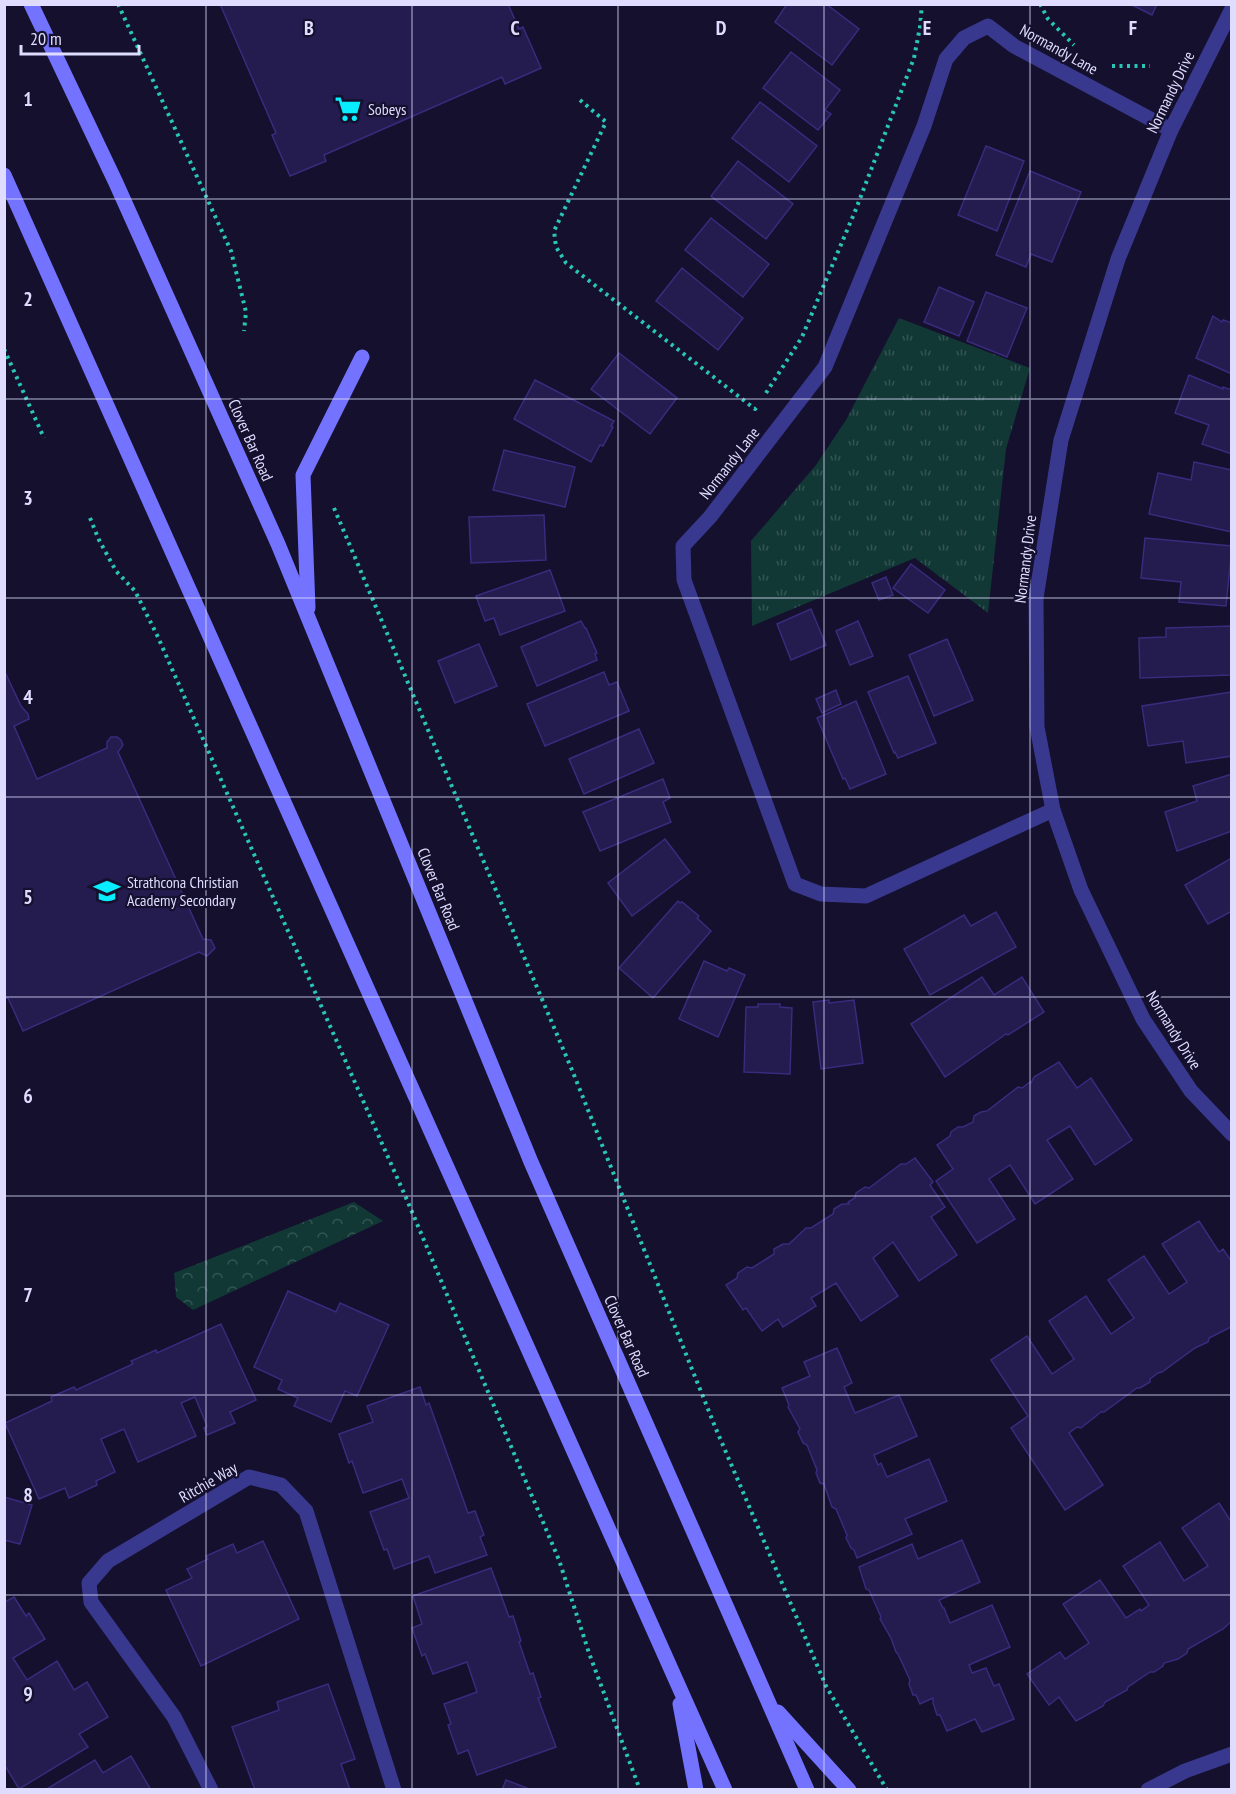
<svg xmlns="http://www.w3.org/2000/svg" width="1236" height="1794" font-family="'PT Sans Narrow',sans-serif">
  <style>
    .forest { fill: url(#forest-crowns) }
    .park { fill: url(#park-tufts) }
    .building { fill: #241b4f; stroke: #392b7d; stroke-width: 1.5 }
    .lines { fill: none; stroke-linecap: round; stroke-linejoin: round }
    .path { stroke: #29c6b8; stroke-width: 4; stroke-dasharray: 3 4.5; stroke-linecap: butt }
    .minor { stroke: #39388f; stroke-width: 15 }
    .tertiary { stroke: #39388f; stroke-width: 15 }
    .secondary { stroke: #7373ff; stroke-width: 15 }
    .grid { fill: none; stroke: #dfdcff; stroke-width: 1.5; stroke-opacity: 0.55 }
    .labels { text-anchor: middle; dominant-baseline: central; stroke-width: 4.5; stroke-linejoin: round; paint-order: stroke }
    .street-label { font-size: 16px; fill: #dfdcff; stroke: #14102d }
    .poi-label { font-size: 16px; fill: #dfdcff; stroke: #14102d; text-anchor: start }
    .grid-label { font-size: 20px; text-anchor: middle; font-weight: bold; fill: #dfdcff; stroke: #14102d; stroke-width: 4.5; stroke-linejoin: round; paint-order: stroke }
  </style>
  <defs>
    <pattern id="forest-crowns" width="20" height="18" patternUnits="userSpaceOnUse" patternTransform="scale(1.5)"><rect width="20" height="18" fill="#123835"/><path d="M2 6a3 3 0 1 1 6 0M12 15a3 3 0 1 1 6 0" fill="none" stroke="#345453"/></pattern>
    <pattern id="park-tufts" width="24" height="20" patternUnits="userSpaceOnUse" patternTransform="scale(1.5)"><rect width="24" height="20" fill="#123835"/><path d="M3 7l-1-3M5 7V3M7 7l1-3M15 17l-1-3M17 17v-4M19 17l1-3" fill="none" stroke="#345453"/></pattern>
  </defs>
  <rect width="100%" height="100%" fill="#14102d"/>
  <path class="forest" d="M354 1202 383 1221 193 1310 176 1297 174 1273Z"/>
  <path class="park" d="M899 318 1030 368 1006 449 988 613 915 558 752 626 751 541 816 465 846 420Z"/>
  <g class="building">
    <path d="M220 4H508L519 29 523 27 541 68 505 84 502 77 324 155 326 161 290 176 272 135 276 133Z"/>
    <path d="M787 4H826L859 29 832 65 775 22Z"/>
    <path d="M1130 4H1157L1152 15Z"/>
    <path d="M791 52 840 90 825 110 831 114 818 130 763 88Z"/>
    <path d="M760 102 817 146 789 182 732 138Z"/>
    <path d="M986 146 1024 161 997 231 958 215Z"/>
    <path d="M738 161 793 204 766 239 711 196Z"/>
    <path d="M1030 171 1081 192 1052 262 1031 254 1026 267 996 255Z"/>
    <path d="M711 218 769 264 743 297 685 250Z"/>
    <path d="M682 268 743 318 718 350 656 301Z"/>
    <path d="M939 287 974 302 959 336 924 322Z"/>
    <path d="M986 292 1027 308 1007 357 967 341Z"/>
    <path d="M1213 316 1222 322 1223 320 1232 323V374L1196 358Z"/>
    <path d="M619 353 677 398 650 434 591 389Z"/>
    <path d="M1189 375 1223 389V387L1232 390V454L1202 444 1209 425 1175 413Z"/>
    <path d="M535 380 614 421 611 426 613 427 603 446 600 445 591 462 514 419Z"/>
    <path d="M504 450 575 467 565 507 493 490Z"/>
    <path d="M1194 462 1232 470V532L1149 514 1158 473 1191 480Z"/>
    <path d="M544 515 546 560 471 563 469 517Z"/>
    <path d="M1145 538 1232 546 1226 606 1179 602 1181 582 1141 578Z"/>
    <path d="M911 564 945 590 928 613 893 588Z"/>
    <path d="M550 570 565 611 500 635 494 618 485 621 476 596Z"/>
    <path d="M886 577 893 595 879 600 872 583Z"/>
    <path d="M811 609 826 645 791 660 777 624Z"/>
    <path d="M581 621 585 628H586L597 653 595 654 597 660 537 686 521 647Z"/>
    <path d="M858 621 873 656 850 665 836 631Z"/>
    <path d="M1232 626V675L1140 678 1139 638 1166 637V628Z"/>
    <path d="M947 639 973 700 934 716 909 655Z"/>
    <path d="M479 644 497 686 455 703 438 661Z"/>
    <path d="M4 670 21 706 28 714 29 719 14 726 37 779 107 748V742L111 737H117L121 740 123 745 118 752 203 939 211 940 215 948 207 956 199 952 23 1031 8 998 4 999Z"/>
    <path d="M604 672 609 685 617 682 629 711 545 746 527 704Z"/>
    <path d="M908 676 936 743 898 758 895 752 894 753 868 692Z"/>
    <path d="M836 690 841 704 822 713 816 699Z"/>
    <path d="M1232 692V756L1186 763 1183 741 1148 746 1142 706Z"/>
    <path d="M856 701 886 774 850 789 845 778 843 779 817 718Z"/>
    <path d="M639 729 654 763 584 794 569 759Z"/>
    <path d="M1232 774V831L1177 851 1165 812 1197 801 1193 786Z"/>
    <path d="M663 779 670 798 663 802 671 822 600 851 583 812Z"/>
    <path d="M665 839 690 872 632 916 608 883Z"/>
    <path d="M1230 859 1232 862V911L1208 924 1185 885Z"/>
    <path d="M678 901 680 903 682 902 699 916 697 918 711 931 653 998 619 968Z"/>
    <path d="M996 912 1016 947 930 995 904 949 964 915 971 926Z"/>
    <path d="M704 961 727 971 729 968 745 975 718 1037 679 1019Z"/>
    <path d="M982 977 994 995 1022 977 1044 1012 1008 1035 1006 1034 945 1077 911 1024Z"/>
    <path d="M829 1000V1003L854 1000 863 1063 821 1069 813 1002Z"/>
    <path d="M758 1004H780V1007L792 1008 790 1074 744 1072 746 1007H758Z"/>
    <path d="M1059 1062 1077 1088 1091 1078 1132 1140 1095 1165 1070 1126 1047 1140 1073 1179 1035 1204 1010 1165 989 1179 1015 1219 977 1243 936 1181 953 1169 937 1145 950 1136 951 1132 958 1127H963L973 1122 974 1116 981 1112 987 1111 1018 1087 1022 1088 1030 1082 1031 1083 1034 1077Z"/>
    <path d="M915 1158 933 1182 930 1185 945 1207 931 1217 957 1255 919 1281 893 1242 873 1258 898 1296 861 1321 836 1283 811 1298 816 1306 783 1327 778 1319 762 1331 746 1308 743 1310 726 1285 737 1278 738 1273 747 1267 752 1268 774 1254V1249L783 1244H789L806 1228H811L833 1214 834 1209 842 1204H849L848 1202 855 1198 856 1193 865 1187 869 1188 901 1164H906Z"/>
    <path d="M1199 1221 1219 1252 1223 1249 1232 1262 1231 1327 1209 1338 1208 1342 1195 1348 1162 1372 1158 1373 1150 1379V1382L1140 1388H1137L1104 1412H1101L1081 1428 1077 1427 1069 1433 1103 1485 1065 1510 1011 1428 1028 1416 991 1360 1027 1336 1052 1374 1074 1359 1049 1321 1086 1296 1111 1334 1134 1318 1108 1280 1144 1256 1169 1294 1187 1282 1162 1244Z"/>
    <path d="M288 1291 336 1312 340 1303 389 1325 357 1396 345 1391 331 1422 294 1406 298 1398 278 1389 282 1380 254 1367Z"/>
    <path d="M221 1324 256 1400 230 1412 235 1423 207 1435 204 1428 207 1426 195 1397 181 1403 196 1436 138 1462 124 1429 101 1439 115 1472 96 1481 97 1485 69 1498 65 1488 39 1499 5 1423 52 1401 51 1397 74 1387 76 1390 133 1364 131 1361 156 1350 157 1353Z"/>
    <path d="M837 1348 852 1383 844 1387 855 1413 899 1395 917 1436 874 1455 878 1465 881 1463 887 1477 929 1459 947 1501 905 1519 912 1534 857 1558 854 1550 851 1548 846 1538 847 1535 836 1509 832 1507 824 1484 820 1483 816 1473 817 1470 807 1445 803 1443 798 1432 800 1429 788 1407 789 1405 782 1388 810 1376 804 1362Z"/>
    <path d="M420 1387 426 1405 429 1403 468 1513 475 1511 484 1535 480 1537 487 1555 435 1573 429 1556 394 1569 387 1549 384 1550 370 1512 409 1498 402 1479 363 1493 352 1461 349 1463 339 1434 373 1422 367 1406Z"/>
    <path d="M4 1497 32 1505 20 1544 4 1540Z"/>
    <path d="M1219 1503 1232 1523V1621L1223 1629 1188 1649 1187 1653 1178 1659 1164 1663 1163 1666 1154 1672H1150L1128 1687 1127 1690 1105 1702 1103 1706 1076 1721 1059 1697 1049 1705 1027 1674 1060 1652 1065 1659 1089 1643 1063 1604 1100 1580 1126 1618 1140 1609 1141 1611 1149 1605 1123 1566 1160 1542 1184 1581 1208 1566 1182 1528Z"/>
    <path d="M962 1540 980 1582 939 1600 943 1608H944L950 1623 992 1605 1010 1647 969 1665 972 1673 986 1668 994 1686 999 1684 1014 1719 982 1732 975 1719 947 1731 940 1715H937L933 1703V1698L920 1704 916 1695H913L909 1684 910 1680 898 1654 896 1652 891 1638 880 1619 881 1617 869 1590 866 1589 859 1567 912 1544 918 1559Z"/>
    <path d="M263 1541 299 1619 201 1666 166 1590 192 1578 187 1569 208 1559 206 1556 233 1544 237 1553Z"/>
    <path d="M491 1568 509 1617 513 1616 521 1641 519 1642 530 1674 533 1673 541 1697 538 1698 556 1747 477 1775 468 1750 458 1754 448 1725 451 1724 444 1704 477 1692 467 1662 433 1674 425 1654 422 1656 412 1628 422 1624 413 1596Z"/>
    <path d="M14 1597 26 1616 29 1613 45 1639 13 1658 27 1680 57 1661 74 1690 87 1682 108 1717 79 1734 88 1747 19 1789 4 1764V1601L5 1602Z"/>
    <path d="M328 1684 355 1759 341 1764 350 1790H255L232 1727 279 1710 277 1702Z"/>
    <path d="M131 1756 151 1790H45L95 1760 103 1773Z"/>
    <path d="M506 1780 532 1790H502Z"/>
  </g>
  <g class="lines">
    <g class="path">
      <path d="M118 4 231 251 246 312 244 331"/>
      <path d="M1040 4 1048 19 1074 45"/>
      <path d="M1112 66H1150"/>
      <path d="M580 100 606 122 554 231 556 247 566 263 755 409 757 407"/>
      <path d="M4 349 44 438"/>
      <path d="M766 393 802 337 856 209 914 58 920 27 922 4"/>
      <path d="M334 508 572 1070 716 1429 826 1686 887 1790"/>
      <path d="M90 518 99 540 116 571 135 591 157 635 407 1200 559 1560 589 1653 640 1790"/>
    </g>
    <g class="minor">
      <path d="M1232 9 1171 130 1118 259 1061 440 1036 598 1037 727 1053 810 1081 890 1143 1019 1191 1091 1232 1134"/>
      <path d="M1053 810 866 896 821 894 795 884 684 580 683 546 710 517 825 367 924 126 946 59 964 38 988 26 1014 46 1171 130"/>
      <path d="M211 1790 174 1717 91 1602 89 1583 108 1561 249 1477 281 1485 306 1511 394 1790"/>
    </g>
    <path class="tertiary" d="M1148 1790 1185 1771 1232 1754"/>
    <g class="secondary">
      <path d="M31 4 116 183 278 544 531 1162 807 1790"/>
      <path d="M4 175 725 1790"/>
      <path d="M308 608 303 475 362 357"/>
      <path d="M680 1704 696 1790"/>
      <path d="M778 1712 849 1790"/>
    </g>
  </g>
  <path class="grid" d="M206 4V1790M412 4V1790M618 4V1790M824 4V1790M1030 4V1790M4 199H1232M4 399H1232M4 598H1232M4 797H1232M4 997H1232M4 1196H1232M4 1395H1232M4 1595H1232"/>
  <defs>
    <g id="supermarket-bare" transform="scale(2.07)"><path d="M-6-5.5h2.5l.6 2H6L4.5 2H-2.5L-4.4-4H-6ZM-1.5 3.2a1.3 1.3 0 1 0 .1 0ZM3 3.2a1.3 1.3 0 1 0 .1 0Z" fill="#08edff" stroke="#14102d" stroke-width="2.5" paint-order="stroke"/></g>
    <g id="school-bare" transform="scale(2.07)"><path d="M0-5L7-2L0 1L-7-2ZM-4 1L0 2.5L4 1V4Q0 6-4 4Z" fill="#08edff" stroke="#14102d" stroke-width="2.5" paint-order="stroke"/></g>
  </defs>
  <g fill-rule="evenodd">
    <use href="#supermarket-bare" x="348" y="109"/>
    <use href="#school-bare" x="107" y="891"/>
  </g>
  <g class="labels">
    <g class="street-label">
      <text transform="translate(1059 49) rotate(29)">Normandy Lane</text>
      <text transform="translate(1170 92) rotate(-64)">Normandy Drive</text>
      <text transform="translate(251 440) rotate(66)">Clover Bar Road</text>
      <text transform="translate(729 463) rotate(-52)">Normandy Lane</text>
      <text transform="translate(1025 559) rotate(-83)">Normandy Drive</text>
      <text transform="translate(439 889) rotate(68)">Clover Bar Road</text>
      <text transform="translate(1174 1030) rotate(58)">Normandy Drive</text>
      <text transform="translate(627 1336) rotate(66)">Clover Bar Road</text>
      <text transform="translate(208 1482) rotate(-30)">Ritchie Way</text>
    </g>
    <g class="poi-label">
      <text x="368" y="109">Sobeys</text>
      <text x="127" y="882">Strathcona Christian<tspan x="127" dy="18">Academy Secondary</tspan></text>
    </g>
  </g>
  <g class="grid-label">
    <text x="309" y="35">B</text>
    <text x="515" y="35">C</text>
    <text x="721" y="35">D</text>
    <text x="927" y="35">E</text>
    <text x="1133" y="35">F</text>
    <text x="28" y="106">1</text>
    <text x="28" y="306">2</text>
    <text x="28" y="505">3</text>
    <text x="28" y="704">4</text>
    <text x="28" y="904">5</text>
    <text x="28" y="1103">6</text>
    <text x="28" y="1302">7</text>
    <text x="28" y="1502">8</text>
    <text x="28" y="1701">9</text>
  </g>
  <rect width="1236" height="1794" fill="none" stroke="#dfdcff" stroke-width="12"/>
  <path d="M21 45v9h118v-9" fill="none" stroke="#dfdcff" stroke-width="3"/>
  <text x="30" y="45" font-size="18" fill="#dfdcff" stroke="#14102d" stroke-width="4.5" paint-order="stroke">20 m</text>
</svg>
